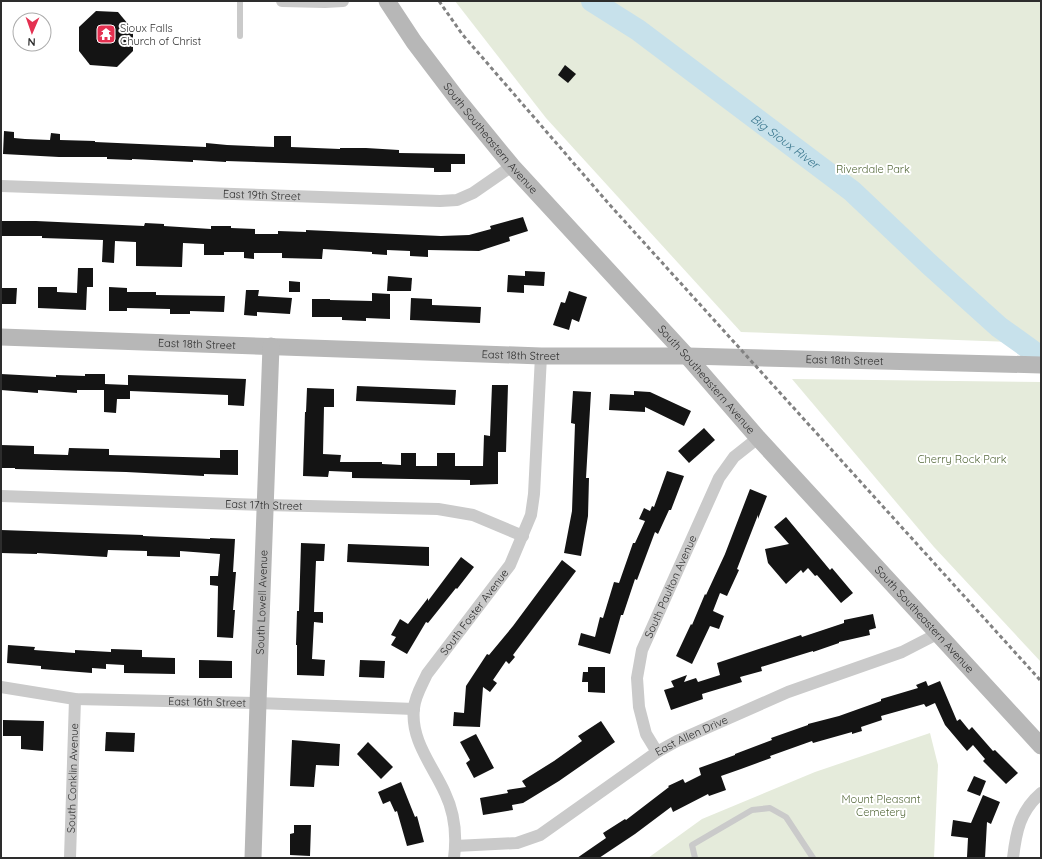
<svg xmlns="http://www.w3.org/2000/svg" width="1042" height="859" font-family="Quicksand,sans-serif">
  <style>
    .green { fill: #e5ebdb }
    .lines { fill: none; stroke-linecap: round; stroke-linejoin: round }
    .river { stroke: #c7e1eb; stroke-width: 22 }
    .building { fill: #141414 }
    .lane { stroke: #cacaca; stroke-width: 6 }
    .street { stroke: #cacaca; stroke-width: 12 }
    .secondary { stroke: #b7b7b7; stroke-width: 17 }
    .rail { stroke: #828282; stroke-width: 3; stroke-dasharray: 4 3; stroke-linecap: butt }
    .labels { text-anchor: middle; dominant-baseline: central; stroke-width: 4; stroke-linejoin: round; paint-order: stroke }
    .poi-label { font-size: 11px; fill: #2d2d2d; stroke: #fff; text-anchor: start }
    .street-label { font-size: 11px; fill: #2d2d2d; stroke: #fff }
    .park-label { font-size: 11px; fill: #55693b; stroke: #fff }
    .water-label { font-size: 12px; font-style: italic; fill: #3c788f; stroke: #fff }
  </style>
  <rect width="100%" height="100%" fill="#fff"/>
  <g class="green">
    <path d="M455 1H1041V343L741 332 546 118Z"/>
    <path d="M792 379 1041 382V662L934 547Z"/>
    <path d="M930 733 938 765 934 858H648L702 819 815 772Z"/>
  </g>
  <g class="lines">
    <path class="river" id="s1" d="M592 1 638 30 852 191 929 264 999 327 1041 357"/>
  </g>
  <g class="building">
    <path d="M96 11 118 12 133 30V51L117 67 90 65 79 51V27Z"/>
    <path d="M565 65 576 74 568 83 558 75Z"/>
    <path d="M4 131 14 132V138L25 139 50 140 51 133 60 134V140L95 141V142L206 147V143L227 145 274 147V136H291V147L340 149V148H366L399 150V153L465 154V164H451V172H434V168L226 161V162L193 160V162L132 159V160L107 159V157H59L3 154Z"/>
    <path d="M523 217 528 231 509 237 510 241 479 251 428 250V257L410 256V251L387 250V255L372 254V252L323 249 322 259 282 258V253H254V259L244 258V252H224V255H204V244L183 243 182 267 136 266V242L115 241 114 263 102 262 103 240 42 238V236H1V221H36L144 226 145 223 164 224V226L211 229V226H231V228L255 229V234H278V231L306 232V230L441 236 469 235 491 229 490 226Z"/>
    <path d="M78 268H93V287H87L86 310 38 308V287H57V292L77 293Z"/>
    <path d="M525 271 545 272 544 286 524 285V293L507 292 508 275 525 276Z"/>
    <path d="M388 276 412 278 411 291H387Z"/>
    <path d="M289 281 300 282V292H289Z"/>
    <path d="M109 287 127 288V292H156V295L225 296 224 312 190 311V314H170V309L127 308V311H109Z"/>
    <path d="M1 288H17L16 304H1Z"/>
    <path d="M246 290H259L258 296 292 298 290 314 257 312V316L244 315Z"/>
    <path d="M569 291 587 297 579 322 572 319 569 330 553 325 561 302 565 303Z"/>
    <path d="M372 293 390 294V319L366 318V321L342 320V317H312V299H330V300L372 301Z"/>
    <path d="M411 298 432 299V305L481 307 480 323 410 320Z"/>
    <path d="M1 374 56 377V375L85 376V374H105V384L128 385V375L246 379 244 406 228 405V395L130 391V399H117L116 413 104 412V390H77V393L38 390V393L1 390Z"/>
    <path d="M492 385H508L506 452H498V484L470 485V480L352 478V472L329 471 328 477 303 476 305 412H306L307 388 334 389V407H324L323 454 341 455 340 462H382V464L401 465V453H416V466H437V453H455V466H483L484 435 490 436Z"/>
    <path d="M357 386 456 390 455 405 356 401Z"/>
    <path d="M573 391 591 392 586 478H589L588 516 581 556 564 553 572 511 575 424 571 423Z"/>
    <path d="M634 391 650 392 691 411 684 426 645 407V412L609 410 610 394 634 395Z"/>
    <path d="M704 428 715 440 689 463 678 451Z"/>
    <path d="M1 445 34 446V454L68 455 69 448 109 449V455L220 458V450H238V475L204 474V476L126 472 15 469V468H1Z"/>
    <path d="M667 471 684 476 671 510H669L658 534 655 532 637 580 635 579 623 615H621L610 654 578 645 581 633 595 637 600 617 603 618 614 582 619 583 633 543H635L645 521 639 519 644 508 650 511 652 506 654 507Z"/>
    <path d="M750 489 767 496 758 519V515L737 569 739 570 727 596 720 593 713 611 724 616 719 629 710 626 692 664 676 656 691 624 692 625 705 594 706 595 725 554Z"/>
    <path d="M786 517 830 570 832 568 853 593 841 603 817 575 815 576 808 568 803 573 801 570 786 584 768 563 765 549 789 544 774 527Z"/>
    <path d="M1 530 143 535V536L190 538 210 539V538L235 539 233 572H236L233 610H235L233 638 217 637 218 586 210 585V576H218L220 554 180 551V557L147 556V551L108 550 107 557 37 553V554L1 553Z"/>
    <path d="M301 543 325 544 324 561H316L314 612H323V623L314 622 312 659 325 660 324 676 297 675V645H296L297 611H299Z"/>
    <path d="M348 544 429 547V566L347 562Z"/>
    <path d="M461 557 474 567 457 589 456 588 428 623 426 622 407 654 391 645 396 637 391 635 400 619 408 624 428 598V601Z"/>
    <path d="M562 560 576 571 513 655 515 657 509 664 506 661 493 680 497 683 490 692 483 687 480 727 453 726 454 712 464 713 466 686 487 654 489 655 513 626Z"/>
    <path d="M873 614 876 628 869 630 870 635 839 642V643L813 652V651L761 667 762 671 740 677 742 682 702 694 703 699 671 710 664 690 674 687 671 681 687 675 684 682 696 678 698 682 720 675 717 663 801 635 802 637 844 623V620Z"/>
    <path d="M8 645 35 647 34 650 75 653V650L111 652V649L142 650V657L175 658V674L124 673V665L106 664V669L92 668V673L41 669V666L7 663Z"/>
    <path d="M199 660 232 661V678H199Z"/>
    <path d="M360 660 385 661 384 678 359 677Z"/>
    <path d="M588 667H605V693L588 692V682H582L583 672H588Z"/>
    <path d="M926 681 928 686 940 681 957 721 960 719 969 730 972 727 993 751 995 750 1018 773 1006 784 983 761 985 759 973 745 967 751 945 725 935 703 926 707 924 704 881 716 882 720 861 727 862 731 852 734V732L813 743 812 741 770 756 771 758 741 769 721 776 726 790 709 796 708 794 673 812 671 807 635 834 599 858H577L606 838 603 833 625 819 626 820 669 787 668 786 683 779 685 783 701 775 699 768 735 755V754L772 740 771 738 808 725V724L839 716 881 701V699L918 688 916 685Z"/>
    <path d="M3 720 44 721 43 751 21 749V736H3Z"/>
    <path d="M601 721 615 742 559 781 523 803 512 805 513 810 483 815 480 798 508 793 507 790 526 787 522 781 554 761 582 741 578 736Z"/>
    <path d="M106 732 135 733 134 752 105 751Z"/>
    <path d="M476 734 494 768 474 778 466 763 470 760 460 742Z"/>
    <path d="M292 740 340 744 339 766 316 765 314 787 290 786Z"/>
    <path d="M368 742 393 767 381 779 357 754Z"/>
    <path d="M974 776 986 781 980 796 967 791Z"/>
    <path d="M401 782 415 817 417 816 424 842 407 846 397 811 395 812 390 801 383 804 378 792Z"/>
    <path d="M983 795 1000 802 991 824 987 822 985 858 967 857 968 838 951 836 953 820 971 823Z"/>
    <path d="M294 825H311L310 856 290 855V834L294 833Z"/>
  </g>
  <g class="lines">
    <g class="lane">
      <path d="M240 1V36"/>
      <path d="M695 858 692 845 752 810 770 808 786 817 813 858"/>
    </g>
    <g class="street">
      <path d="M282 1 325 2 343 1"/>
      <path id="s2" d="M1 186 440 201 457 200 473 193 512 166"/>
      <path id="s3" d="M1 496 265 505 438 509 473 515 523 536"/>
      <path id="s4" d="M1 687 75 699 258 703 414 709"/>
      <path id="s5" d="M657 752 646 734 639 707 637 678 642 650 719 478 734 457 758 438"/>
      <path id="s6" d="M455 846 517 843 540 835 657 752 677 741 788 692 902 652 937 634"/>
      <path id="s7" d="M70 858 75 699"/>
      <path id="s8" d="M454 858C457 835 455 814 445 793 433 766 410 740 414 708 415 696 422 685 427 674L510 565 531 515 534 494 541 356"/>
      <path d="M1013 858C1016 832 1020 811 1041 793"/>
    </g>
    <g class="secondary">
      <path id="s9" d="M387 1 414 42 458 100 512 166 687 356 758 438 1041 746"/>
      <path id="s10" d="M1 337 541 356H687L1041 365"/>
      <path id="s11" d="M253 858 258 703 271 346"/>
    </g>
    <path class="rail" d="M439 1 462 34 609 204 1041 681"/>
  </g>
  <defs>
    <g id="temple-square" transform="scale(1)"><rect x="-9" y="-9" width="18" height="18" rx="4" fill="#e43050" stroke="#fff"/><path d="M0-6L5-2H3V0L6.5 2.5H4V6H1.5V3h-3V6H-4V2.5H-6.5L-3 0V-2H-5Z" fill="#fff"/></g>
  </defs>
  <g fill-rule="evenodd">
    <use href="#temple-square" x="106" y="34"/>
  </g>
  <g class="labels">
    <g class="poi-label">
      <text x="120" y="28">Sioux Falls<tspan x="120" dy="13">Church of Christ</tspan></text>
    </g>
    <g class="street-label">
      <text stroke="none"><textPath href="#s9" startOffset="172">South Southeastern Avenue</textPath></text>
      <text stroke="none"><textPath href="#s2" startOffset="261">East 19th Street</textPath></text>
      <text stroke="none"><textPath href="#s10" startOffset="196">East 18th Street</textPath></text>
      <text stroke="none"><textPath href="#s10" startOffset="520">East 18th Street</textPath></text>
      <text stroke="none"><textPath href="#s10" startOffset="844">East 18th Street</textPath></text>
      <text stroke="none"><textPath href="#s9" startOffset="496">South Southeastern Avenue</textPath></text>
      <text stroke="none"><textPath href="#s3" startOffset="263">East 17th Street</textPath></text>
      <text stroke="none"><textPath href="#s5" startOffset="176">South Paulton Avenue</textPath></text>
      <text stroke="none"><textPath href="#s11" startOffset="256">South Lowell Avenue</textPath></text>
      <text stroke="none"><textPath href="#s8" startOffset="273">South Foster Avenue</textPath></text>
      <text stroke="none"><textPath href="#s9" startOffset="820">South Southeastern Avenue</textPath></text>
      <text stroke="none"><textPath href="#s4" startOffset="207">East 16th Street</textPath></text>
      <text stroke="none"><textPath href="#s6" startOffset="268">East Allen Drive</textPath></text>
      <text stroke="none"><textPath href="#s7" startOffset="80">South Conklin Avenue</textPath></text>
    </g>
    <g class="park-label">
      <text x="873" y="169">Riverdale Park</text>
      <text x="962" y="459">Cherry Rock Park</text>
      <text x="881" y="799">Mount Pleasant<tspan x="881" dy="13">Cemetery</tspan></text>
    </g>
    <g class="water-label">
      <text stroke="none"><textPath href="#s1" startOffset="239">Big Sioux River</textPath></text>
    </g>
  </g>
  <rect width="1042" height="859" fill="none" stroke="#2d2d2d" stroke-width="4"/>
  <g transform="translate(32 32) rotate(182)"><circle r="19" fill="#ffffff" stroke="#ababab"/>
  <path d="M0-3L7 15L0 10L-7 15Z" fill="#e43050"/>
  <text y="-6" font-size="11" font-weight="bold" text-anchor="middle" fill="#2d2d2d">N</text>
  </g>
</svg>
